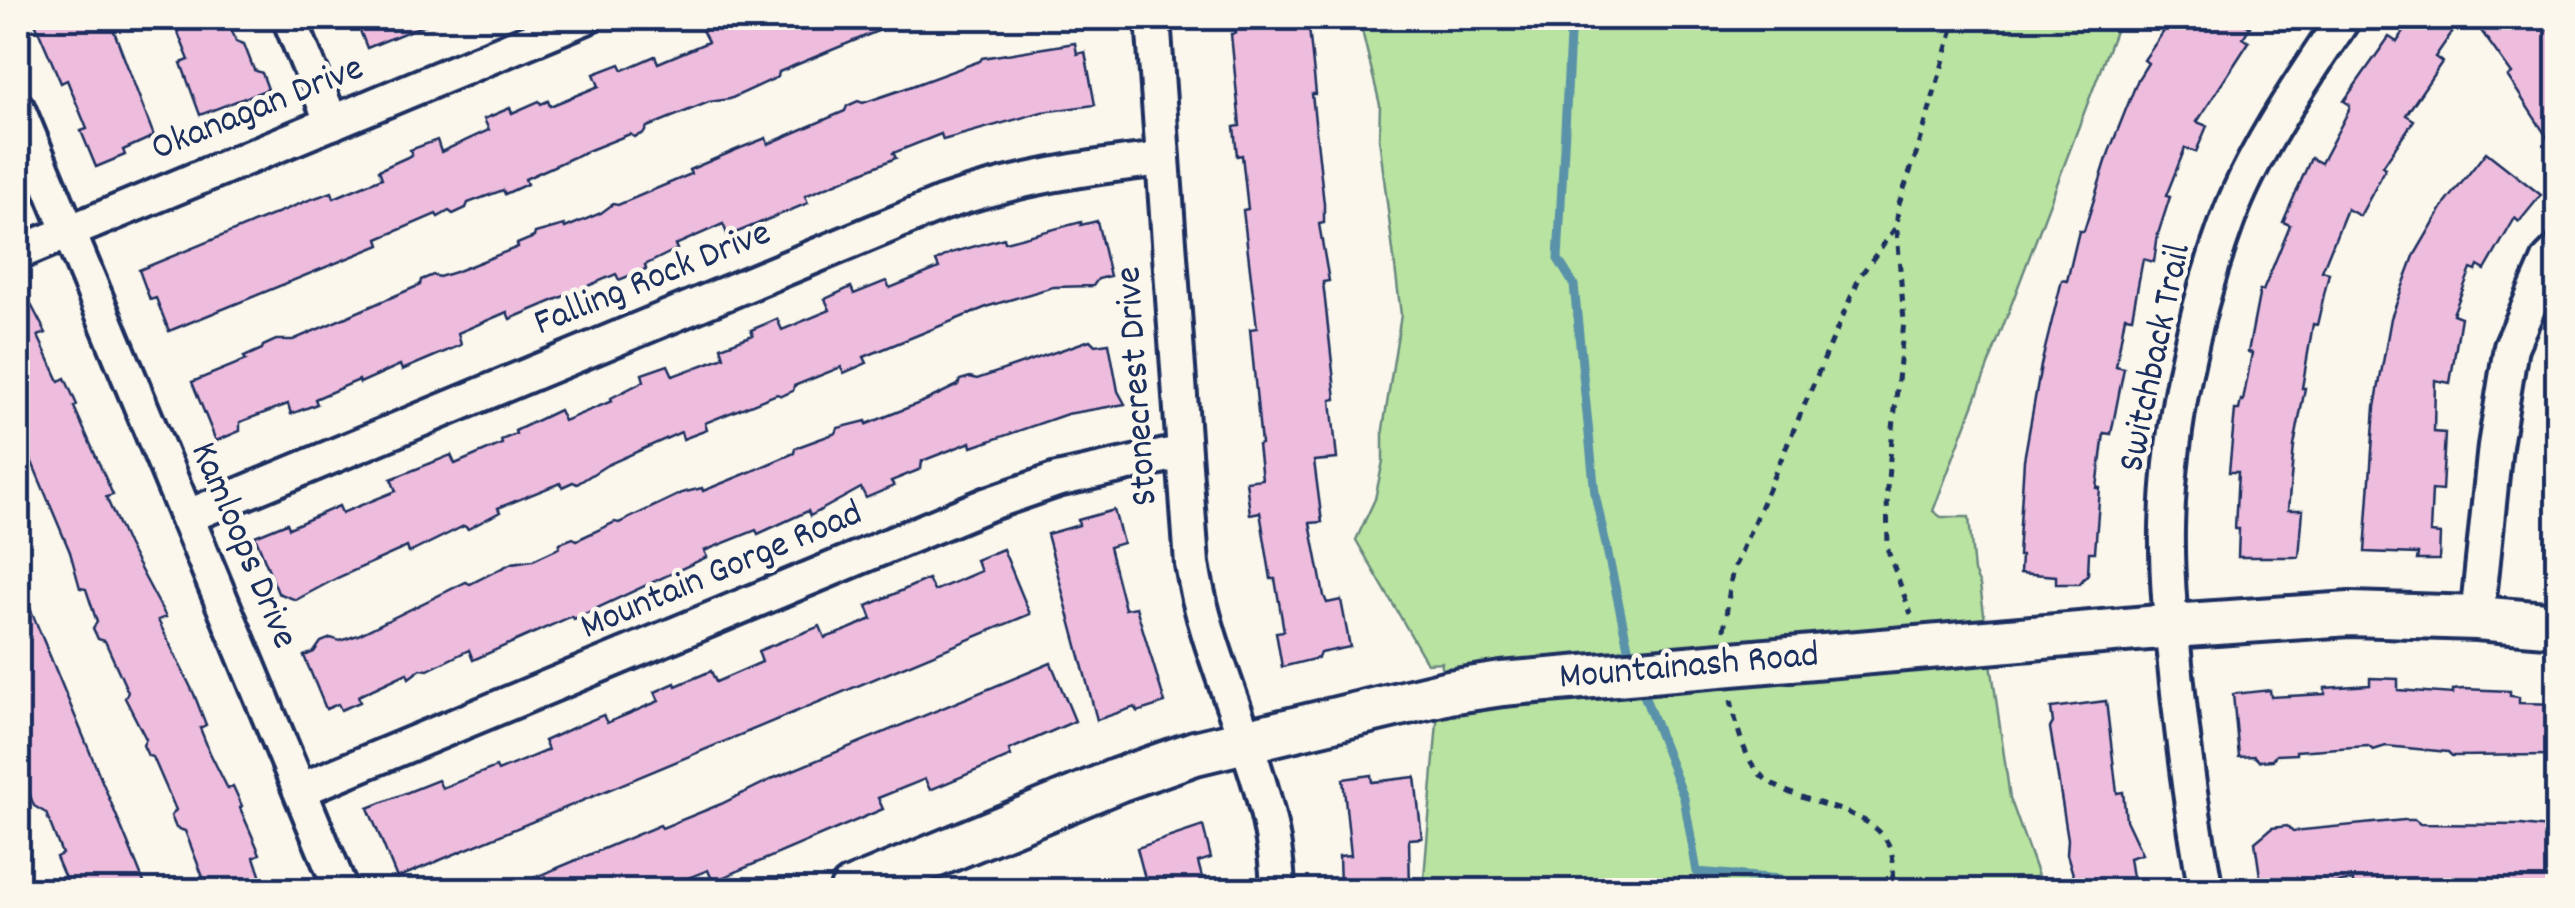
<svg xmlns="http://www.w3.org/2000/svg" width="2575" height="908" font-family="Dekko,sans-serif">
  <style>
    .green { fill: #b9e3a0; stroke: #6a897f; stroke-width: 2.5 }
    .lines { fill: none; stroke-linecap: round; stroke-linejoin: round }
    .stream { stroke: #5a93a9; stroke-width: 9 }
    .building { fill: #eebdde; stroke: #1b2f5e; stroke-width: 2.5 }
    .minor-casing { stroke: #1b2f5e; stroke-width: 40 }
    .tertiary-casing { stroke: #1b2f5e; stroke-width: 50 }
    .path { stroke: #1b2f5e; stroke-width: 5; stroke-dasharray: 8 8; stroke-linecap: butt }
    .minor { stroke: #fbf7ec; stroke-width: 32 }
    .tertiary { stroke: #fbf7ec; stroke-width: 42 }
    .tertiary-bridge-casing { stroke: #1b2f5e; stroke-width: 50; stroke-linecap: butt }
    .tertiary-bridge { stroke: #fbf7ec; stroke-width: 42 }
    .labels { text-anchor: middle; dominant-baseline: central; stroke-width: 9; stroke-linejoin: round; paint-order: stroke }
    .street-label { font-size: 38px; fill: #1b2f5e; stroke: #fbf7ec }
  </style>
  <rect width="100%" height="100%" fill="#fbf7ec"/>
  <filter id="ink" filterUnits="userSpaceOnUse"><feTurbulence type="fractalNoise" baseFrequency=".01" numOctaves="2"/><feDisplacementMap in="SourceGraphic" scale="20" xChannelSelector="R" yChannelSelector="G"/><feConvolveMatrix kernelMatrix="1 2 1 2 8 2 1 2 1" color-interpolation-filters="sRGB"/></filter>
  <g filter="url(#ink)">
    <path class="green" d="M1359 18H2120L1933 511 1941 517H1969L1974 572 1980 585 2010 798 2039 879V890H1423L1442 662 1427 663 1356 540 1375 499 1383 461V429L1401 315 1379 138 1380 105Z"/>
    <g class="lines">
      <g class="stream">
        <path d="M1571 18 1558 259 1574 285 1595 494 1631 661"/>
        <path d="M1640 685 1684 798 1697 872 1780 879 1785 890"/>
      </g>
    </g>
    <g class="building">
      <path d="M33 18H109L154 136 123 150 125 155 96 167 81 131 87 129 67 80 61 83Z"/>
      <path d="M172 18H227L236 41 244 44 254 70 262 73 268 89 200 115 181 63 189 60Z"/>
      <path d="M355 18H439V19L367 48Z"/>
      <path d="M731 18H909L779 72 778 77 730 99 709 102 647 127 644 133 634 137 630 134 585 152 525 179 527 184 505 194 503 190 468 203 466 208 453 214 449 211 438 217 436 214 378 239 380 245 169 331 156 298 150 300 139 270 309 200 332 192 334 198 382 178 379 170 412 155 410 150 437 140 441 152 489 130 484 119 510 108 512 113 539 101 541 104 548 101 550 106 599 86 594 74 620 64 623 70 655 56 658 63 708 42 702 30Z"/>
      <path d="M1234 18H1308L1316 94H1312L1324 204V223L1319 224 1329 281 1323 282 1336 399 1331 400 1337 459 1314 461 1322 522 1310 523 1324 596 1327 603 1341 600 1350 647 1320 653 1318 658 1282 667 1276 632 1284 631 1275 579H1271L1260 512 1250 514 1246 481 1262 479 1258 445 1261 444 1250 329 1257 328 1243 210 1248 209 1242 155 1237 156 1234 127 1240 126 1231 34 1236 33Z"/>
      <path d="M2173 18H2234L2250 27 2243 38 2249 42 2197 122 2207 126 2196 152 2185 148 2166 196 2170 197 2158 234 2154 262 2143 259 2132 317 2125 316 2116 366 2124 368 2111 434 2104 433 2097 488H2100L2095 552H2089L2088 574 2079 584H2056V576L2020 573 2021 556H2018L2024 460 2041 365 2062 280 2067 281 2079 231H2084L2109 152 2138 79 2148 63 2144 60Z"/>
      <path d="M2413 18H2462L2435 57 2442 62 2406 115 2414 120 2383 166 2386 168 2360 216 2347 209 2322 271 2329 273 2317 325 2313 324 2302 388H2305L2294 446 2288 510H2303L2299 557H2238L2239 529H2235L2238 472H2229L2235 410H2239L2241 400 2243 401 2252 353 2248 352 2260 290 2263 291 2290 225 2283 222 2311 158 2321 163 2348 112 2350 105 2344 101 2389 37 2397 42Z"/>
      <path d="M2472 18H2541L2558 42V154L2508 77 2512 74Z"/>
      <path d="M1075 43 1077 54 1085 52 1095 105 1042 112 943 140 941 134 893 153 896 158 805 196 808 203 728 236 723 224 675 245 677 249 645 265 646 269 619 280 616 274 510 319 507 312 458 333 461 345 402 370 400 365 360 383 359 380 315 399 317 404 291 414 288 404 240 422V431L216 441 192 382 246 360 244 357 262 349 263 346 276 340H293L420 285 421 280 433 275 439 277 455 272 518 247 517 244 534 237 535 233 564 225 565 228 601 213 613 204 618 205 691 174 689 170 738 149 766 138 768 144 845 111 847 106 858 101 863 103 901 90 980 61 982 58Z"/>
      <path d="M2486 152 2541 195 2519 222 2515 218 2485 270 2478 266 2476 271 2471 269 2453 314 2461 317 2450 383 2435 380 2434 432 2445 433 2442 491 2432 490 2430 533 2440 534 2439 560H2417L2418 554 2365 552 2375 407 2391 318 2414 256 2442 208Z"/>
      <path d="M1097 221 1110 276 1098 279 1093 286 1053 287 989 306 864 357 867 363 844 373 841 367 794 386 793 391 782 396 777 394 705 423 707 430 683 439 681 432 607 465 577 484 573 482 562 487 560 483 498 508 500 512 468 529 464 526 409 553 407 547 337 578 296 600 278 593 255 536 287 523 289 528 339 506 342 513 396 491 391 479 451 455 455 464 502 444 501 440 516 434 515 431 559 410 564 421 612 401 611 398 644 381 642 374 668 365 673 376 724 357 721 347 753 335 751 330 777 319 782 330 830 310 825 299 851 287 854 294 886 281 890 288 939 268 936 261 951 253 1004 238 1005 242 1081 222V225Z"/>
      <path d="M18 280 46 333 38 336 59 381 65 378 77 405 74 407 113 495 106 497 128 546 166 617 158 620 194 694 206 725 200 728 210 753 228 789 233 786 242 806 240 808 260 854 254 857 265 890H208L185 831 176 828 171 816 176 810 153 757 148 756 143 745 146 739 125 698 128 692 105 641 98 639 93 628 97 622 86 589 80 588 70 552 18 429Z"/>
      <path d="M1090 340 1095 345 1109 343 1118 391 1125 404 1067 414 972 447 971 442 922 461 921 469 891 481 894 486 866 498 861 488 810 516 808 511 758 534 756 530 704 551 707 557 574 619 572 616 473 660 469 650 428 670 421 669 409 678 407 673 358 696 360 702 341 710 338 704 326 709 304 656 314 652 321 642 331 638 340 641 358 635 466 582 470 584 512 563 533 560 559 548 560 543 573 538 577 540 615 522 619 523 682 493 702 488 703 491 757 469 794 453 795 448 836 433 838 428 866 421 867 424 927 400 958 385 960 380 970 377 977 379Z"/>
      <path d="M1114 510 1123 543 1109 547 1125 609 1136 607 1165 703 1137 712 1135 707 1097 720 1047 534 1079 525 1078 520Z"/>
      <path d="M1003 549 1030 614 397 878 368 808 438 780 442 788 496 767 498 771 548 750 544 741 575 727 603 715 607 723 659 701 655 692 675 683 676 686 711 671 716 682 762 662 758 651 820 626 825 638 842 632 872 619 867 606 928 579 934 591 981 571 976 560Z"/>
      <path d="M18 579 129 846 147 890H70L56 857 62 854 46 813 34 806 18 765Z"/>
      <path d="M1051 663 1075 721 1009 750 1011 756 930 790 925 779 878 798 883 809 740 870 713 882 708 870 658 890H505L660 825 662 828 721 804 774 778Z"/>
      <path d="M2370 678 2398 679V690L2453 694V690L2463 689 2510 691V696L2519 697V703L2558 704V755L2452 756 2448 752 2386 746 2373 750 2368 746 2296 751V754L2276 755 2272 760 2259 761 2254 756 2239 757 2233 694 2270 690 2271 697 2325 694V688L2370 685Z"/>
      <path d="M2106 701 2117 793 2123 792 2126 820 2142 854 2129 858 2134 890H2103L2102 883 2077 888 2067 854 2068 839 2050 728 2053 723 2051 708Z"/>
      <path d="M1371 775 1372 782 1415 777 1422 838 1409 839 1410 890H1355V886H1340L1339 856 1351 855 1343 779Z"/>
      <path d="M2404 820H2415L2420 824 2521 825 2558 829V887L2544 886 2543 890H2515L2478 887 2479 882 2427 881V890H2397V887H2353V880L2298 890H2262L2255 842 2272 828 2287 826 2293 831Z"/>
      <path d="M1203 826 1211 858 1198 862 1204 885 1184 890H1148L1137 848Z"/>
    </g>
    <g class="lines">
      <g class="minor-casing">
        <g id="minor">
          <path d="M289 18 332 123"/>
          <path d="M1153 18 1192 564C1210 676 1275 776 1278 890"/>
          <path d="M18 109 341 890"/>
          <path d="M18 253 584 18"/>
          <path d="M186 517 941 204C1014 179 1086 167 1163 159"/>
          <path d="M2477 618 2495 446 2511 347 2549 260 2558 251"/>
          <path d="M300 790 988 504 1057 480 1183 452"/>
          <path d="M2206 890C2194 828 2186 766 2179 702 2173 644 2166 586 2167 528 2169 429 2193 315 2227 222 2252 152 2303 80 2344 18"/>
        </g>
      </g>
      <g class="tertiary-casing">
        <g id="tertiary">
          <path d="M1790 659 2171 626 2350 614 2477 618 2558 625"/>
          <path d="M852 890 1118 780 1195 753 1449 692 1502 684"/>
        </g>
      </g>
      <g class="path">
        <path d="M1897 230 1904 321 1887 488 1888 551 1911 614"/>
        <path d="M1724 630 1732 573 1860 276 1896 227 1899 203 1918 149 1956 18"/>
        <path d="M1731 700C1736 723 1743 756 1759 773 1791 808 1877 803 1891 851 1895 864 1893 878 1892 890"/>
      </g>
      <use href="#minor" class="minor"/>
      <use href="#tertiary" class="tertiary"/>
      <g class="tertiary-bridge-casing">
        <path id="tertiary-bridge" d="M1502 684 1790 659"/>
      </g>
      <use href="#tertiary-bridge" class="tertiary-bridge"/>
    </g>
  </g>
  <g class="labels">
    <g class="street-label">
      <text transform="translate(258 110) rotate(-22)">Okanagan Drive</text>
      <text transform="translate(653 280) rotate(-22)">Falling Rock Drive</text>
      <text transform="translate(2157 358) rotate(-78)">Switchback Trail</text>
      <text transform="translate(1139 386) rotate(-94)">Stonecrest Drive</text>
      <text transform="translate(242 546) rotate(67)">Kamloops Drive</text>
      <text transform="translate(722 572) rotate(-23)">Mountain Gorge Road</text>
      <text transform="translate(1689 668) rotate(-5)">Mountainash Road</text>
    </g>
  </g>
  <rect width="2575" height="908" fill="none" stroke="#fbf7ec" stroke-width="60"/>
  <rect x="30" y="30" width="2515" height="848" fill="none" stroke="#1b2f5e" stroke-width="4" filter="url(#ink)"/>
</svg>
